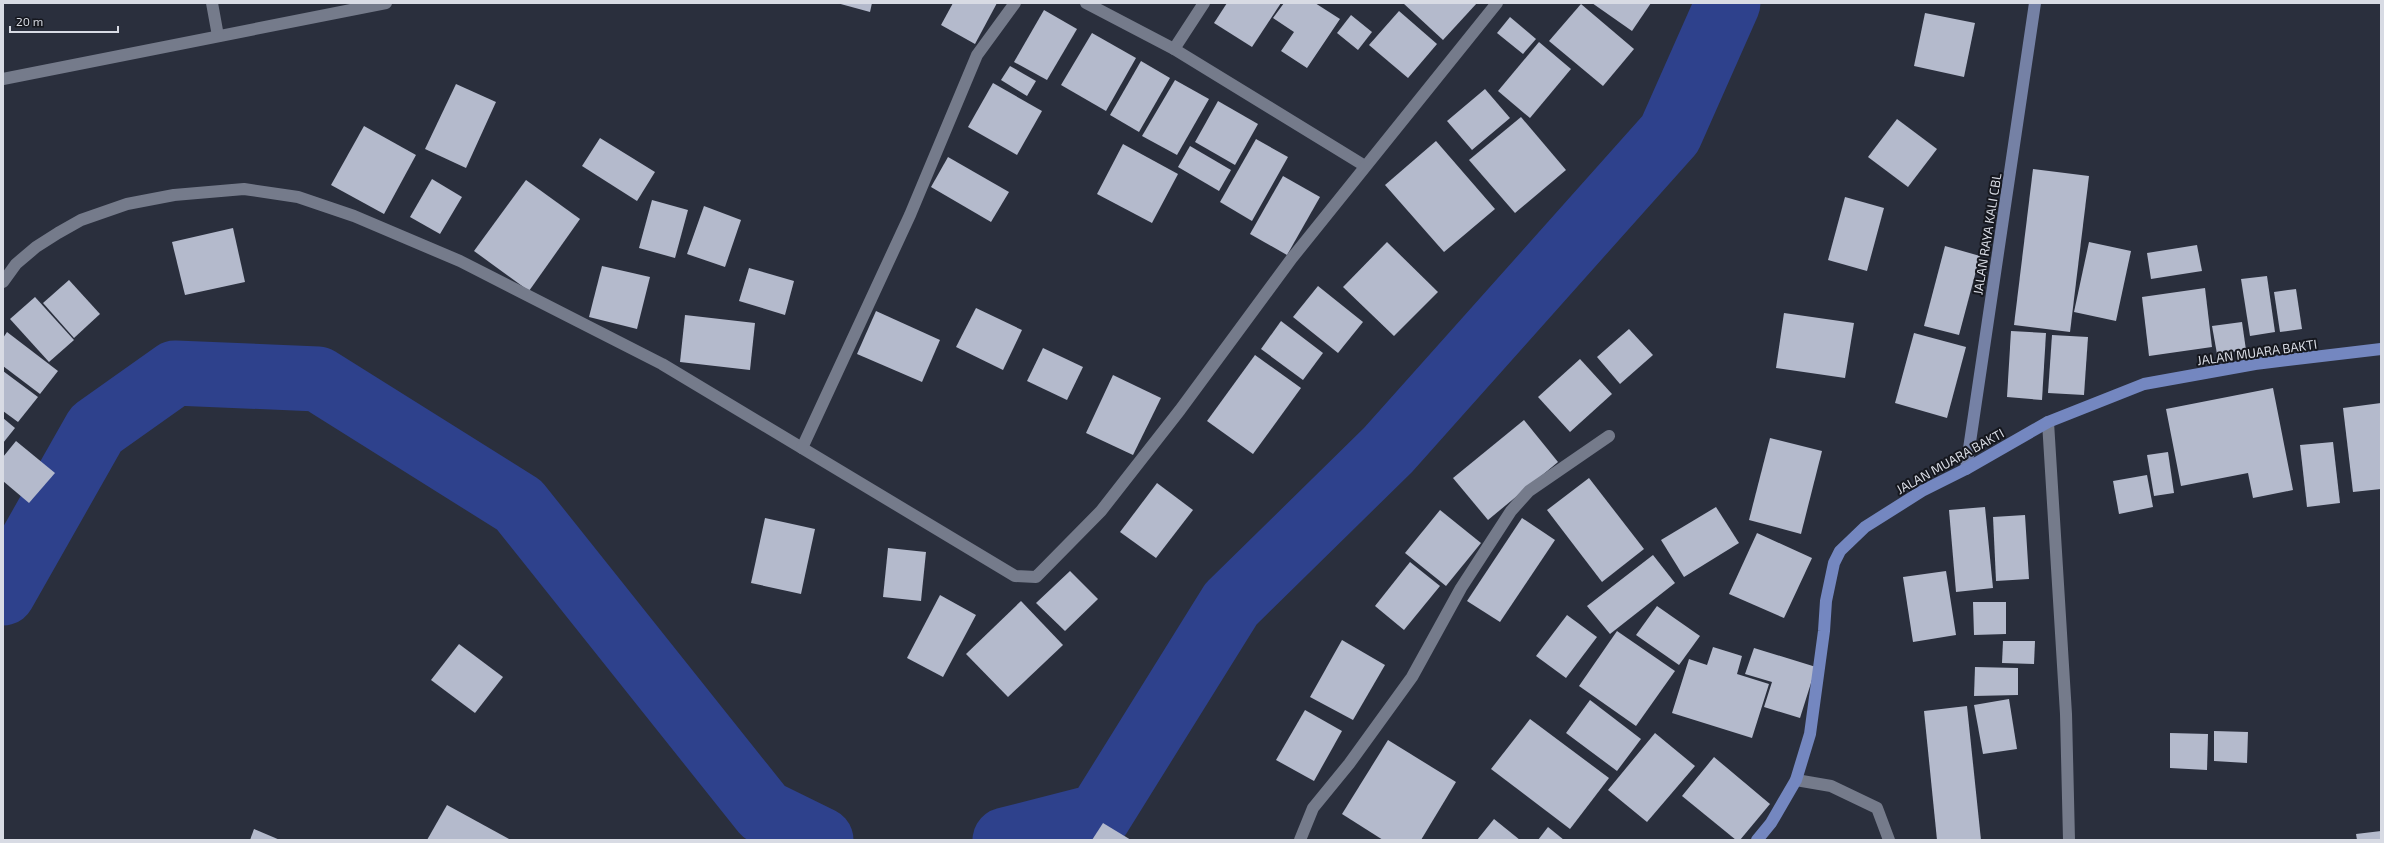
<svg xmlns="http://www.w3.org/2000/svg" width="2384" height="843" font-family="'Exo 2',sans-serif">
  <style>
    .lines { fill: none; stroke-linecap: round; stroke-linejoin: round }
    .river { stroke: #2e418c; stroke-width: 65 }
    .building { fill: #b4bacc }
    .lane { stroke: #757b8b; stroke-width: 12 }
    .street { stroke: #757b8b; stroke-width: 12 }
    .secondary { stroke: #7581a5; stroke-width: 12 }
    .primary { stroke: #7487c0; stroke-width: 12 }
    .labels { text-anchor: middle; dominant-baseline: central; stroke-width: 4; stroke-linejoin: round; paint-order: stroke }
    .street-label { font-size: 13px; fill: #d8dbe4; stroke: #15171e }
  </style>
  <rect width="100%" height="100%" fill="#2a2f3d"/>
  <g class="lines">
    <g class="river">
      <path d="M3 593 96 429 175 373 318 379 519 505 764 812 821 840"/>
      <path d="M1005 840 1099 816 1231 604 1388 450 1670 134 1728 3"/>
    </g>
  </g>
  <g class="building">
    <path d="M837 3H872L870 12Z"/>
    <path d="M953 3H997L975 44 941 25Z"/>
    <path d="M1227 3H1281L1252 47 1214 23Z"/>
    <path d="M1284 3H1315L1340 19 1307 68 1281 51 1294 32 1273 18Z"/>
    <path d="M1403 3H1477L1443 40Z"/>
    <path d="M1592 3H1651L1632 31Z"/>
    <path d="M1581 4 1634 49 1603 86 1549 41Z"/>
    <path d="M1044 10 1077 29 1047 80 1014 62Z"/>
    <path d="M1399 11 1437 44 1408 78 1369 45Z"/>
    <path d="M1925 13 1975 23 1964 77 1914 66Z"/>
    <path d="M1351 15 1372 32 1358 50 1337 33Z"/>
    <path d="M1510 17 1536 39 1523 54 1497 33Z"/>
    <path d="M1092 33 1136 58 1106 111 1061 85Z"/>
    <path d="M1539 42 1571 69 1530 118 1498 91Z"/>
    <path d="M1141 61 1170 78 1139 132 1110 115Z"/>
    <path d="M1010 66 1036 81 1027 96 1001 80Z"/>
    <path d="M1175 80 1209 99 1177 155 1142 136Z"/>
    <path d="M993 83 1042 111 1017 155 968 127Z"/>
    <path d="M456 84 496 102 466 168 425 149Z"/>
    <path d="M1485 89 1510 118 1472 150 1447 121Z"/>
    <path d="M1218 101 1258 124 1235 165 1195 142Z"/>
    <path d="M1521 117 1566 170 1515 213 1469 160Z"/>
    <path d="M1897 119 1937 149 1908 187 1868 157Z"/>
    <path d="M364 126 416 155 384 214 331 185Z"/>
    <path d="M600 138 655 172 637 201 582 166Z"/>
    <path d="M1256 139 1288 157 1252 221 1220 202Z"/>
    <path d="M1436 141 1495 209 1444 252 1385 185Z"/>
    <path d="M1123 144 1178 174 1152 223 1097 194Z"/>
    <path d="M1190 146 1231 170 1219 191 1178 167Z"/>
    <path d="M948 157 1009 192 991 222 931 187Z"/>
    <path d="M2033 169 2089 176 2070 332 2014 325Z"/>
    <path d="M1283 176 1320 197 1287 255 1250 234Z"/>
    <path d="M432 179 462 197 440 234 410 217Z"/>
    <path d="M526 180 580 219 529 291 474 251Z"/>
    <path d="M1845 197 1884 208 1867 271 1828 260Z"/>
    <path d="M652 200 688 210 675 258 639 248Z"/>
    <path d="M704 206 741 220 725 267 687 254Z"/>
    <path d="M233 228 245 282 185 295 172 242Z"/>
    <path d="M1387 242 1438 292 1394 336 1343 287Z"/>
    <path d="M2089 242 2131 251 2116 321 2074 312Z"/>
    <path d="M2197 245 2202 271 2151 279 2147 253Z"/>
    <path d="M1945 246 1980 256 1959 335 1924 326Z"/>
    <path d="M602 266 650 277 637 329 589 317Z"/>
    <path d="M749 268 794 281 785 315 739 301Z"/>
    <path d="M2267 276 2275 332 2250 336 2241 279Z"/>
    <path d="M69 280 100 314 74 338 43 303Z"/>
    <path d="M1318 286 1363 322 1338 353 1293 317Z"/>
    <path d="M2205 288 2212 347 2149 356 2142 297Z"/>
    <path d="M2296 289 2302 329 2280 332 2274 292Z"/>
    <path d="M35 297 74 340 49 362 10 319Z"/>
    <path d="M976 308 1022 330 1003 370 956 347Z"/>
    <path d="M876 311 940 340 922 382 857 354Z"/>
    <path d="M1784 313 1854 323 1845 378 1776 368Z"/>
    <path d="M685 315 755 323 750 370 680 362Z"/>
    <path d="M1281 321 1323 353 1303 380 1261 349Z"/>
    <path d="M2242 322 2246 350 2217 354 2212 326Z"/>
    <path d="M1629 329 1653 355 1620 384 1597 357Z"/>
    <path d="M2011 331 2046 333 2042 400 2007 397Z"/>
    <path d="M7 332 58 371 40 394 3 366V338Z"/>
    <path d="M1914 333 1966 347 1947 418 1895 403Z"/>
    <path d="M2052 335 2088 337 2084 395 2048 393Z"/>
    <path d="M1043 348 1083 367 1067 400 1027 381Z"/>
    <path d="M1255 355 1301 388 1253 454 1207 421Z"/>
    <path d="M1580 359 1612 394 1570 432 1538 397Z"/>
    <path d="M3 371 38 397 18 422 3 411Z"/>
    <path d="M1113 375 1161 398 1133 455 1086 433Z"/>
    <path d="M2273 388 2293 490 2253 498 2248 473 2181 486 2166 409Z"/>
    <path d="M2381 403V489L2353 492 2343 408Z"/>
    <path d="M3 418 15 428 3 443Z"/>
    <path d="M1524 420 1558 462 1488 520 1453 478Z"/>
    <path d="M1770 438 1822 451 1801 534 1749 520Z"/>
    <path d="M16 441 55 473 29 503 3 481V457Z"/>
    <path d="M2333 442 2340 503 2307 507 2300 445Z"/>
    <path d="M2168 452 2174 493 2154 496 2147 455Z"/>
    <path d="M2147 475 2153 507 2119 514 2113 481Z"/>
    <path d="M1589 478 1644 549 1602 582 1547 510Z"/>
    <path d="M1157 483 1193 510 1156 558 1120 532Z"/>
    <path d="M1716 507 1739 543 1684 577 1661 540Z"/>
    <path d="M1985 507 1993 588 1956 592 1949 510Z"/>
    <path d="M1440 510 1481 543 1446 586 1405 553Z"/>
    <path d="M2025 515 2029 579 1996 581 1993 517Z"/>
    <path d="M765 518 815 529 801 594 751 583Z"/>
    <path d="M1522 518 1555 540 1500 622 1467 601Z"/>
    <path d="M1757 533 1812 558 1784 618 1729 594Z"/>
    <path d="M888 548 926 552 921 601 883 597Z"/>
    <path d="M1653 555 1675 583 1610 634 1587 606Z"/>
    <path d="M1410 562 1440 586 1404 630 1375 606Z"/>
    <path d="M1070 571 1098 599 1065 631 1036 603Z"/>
    <path d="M1946 571 1956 635 1913 642 1903 577Z"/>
    <path d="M940 595 976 615 943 677 907 658Z"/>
    <path d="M1021 601 1063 645 1008 697 966 654Z"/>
    <path d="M1973 602H2006V634L1974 635Z"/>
    <path d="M1657 606 1700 636 1679 665 1636 635Z"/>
    <path d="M1567 615 1597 637 1566 678 1536 656Z"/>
    <path d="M1617 631 1675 671 1636 726 1579 686Z"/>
    <path d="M1342 640 1385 665 1353 720 1310 697Z"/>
    <path d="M2003 641H2035L2034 664 2002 663Z"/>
    <path d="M459 644 503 677 475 713 431 680Z"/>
    <path d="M1713 647 1742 656 1737 674 1769 684 1752 738 1672 713 1689 659 1707 665Z"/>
    <path d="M1754 648 1816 667 1800 718 1764 707 1772 682 1745 674Z"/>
    <path d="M1975 667 2018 668V695L1974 696Z"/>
    <path d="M2009 699 2017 749 1983 754 1974 705Z"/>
    <path d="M1590 700 1641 739 1617 771 1566 733Z"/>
    <path d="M1967 706 1981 840H1937L1924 711Z"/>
    <path d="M1305 710 1342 731 1314 781 1276 760Z"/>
    <path d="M1530 719 1609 778 1570 829 1491 769Z"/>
    <path d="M2214 731 2248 732 2247 763 2214 761Z"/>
    <path d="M1655 733 1695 766 1647 822 1608 790Z"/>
    <path d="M2170 733 2208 734 2207 770 2170 768Z"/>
    <path d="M1388 740 1456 782 1421 840H1383L1342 814Z"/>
    <path d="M1714 757 1770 804 1740 840H1736L1682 796Z"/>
    <path d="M447 805 511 840H427Z"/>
    <path d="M1494 819 1520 840H1477Z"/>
    <path d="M1103 823 1131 840H1092Z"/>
    <path d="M1548 827 1564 840H1538Z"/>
    <path d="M254 829 280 840H250Z"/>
    <path d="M2381 831V840H2357L2356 834Z"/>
  </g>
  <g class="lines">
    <path class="lane" d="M212 3 218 36"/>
    <g class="street">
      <path d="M1086 3 1174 49 1365 166"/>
      <path d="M1174 49 1204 3"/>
      <path d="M3 79 386 3"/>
      <path d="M3 282 16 264 36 247 58 233 81 220 127 204 174 195 244 189 298 197 354 216 460 261 662 364 1015 576 1036 577 1101 511 1180 410 1292 258 1497 3"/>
      <path d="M2048 422 2066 714 2069 840"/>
      <path d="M802 448 910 215 977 55 1015 3"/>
      <path d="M1796 780 1831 786 1877 808 1889 840"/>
      <path d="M1300 840 1313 808 1349 764 1412 677 1461 588 1511 511 1529 491 1609 436"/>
    </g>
    <path class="secondary" d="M1966 469 2035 3"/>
    <path class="primary" d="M1757 840 1771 823 1796 780 1810 734 1824 631 1826 601 1834 563 1840 551 1865 527 1922 491 1966 469 2048 422 2144 384 2255 364 2381 349"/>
  </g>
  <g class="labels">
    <g class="street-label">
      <text transform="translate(1987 234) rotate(-81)">JALAN RAYA KALI CBL</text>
      <text transform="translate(2257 352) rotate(-8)">JALAN MUARA BAKTI</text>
      <text transform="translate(1950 461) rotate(-29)">JALAN MUARA BAKTI</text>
    </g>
  </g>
  <rect width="2384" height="843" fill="none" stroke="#d8dbe4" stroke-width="8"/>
  <path d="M10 26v6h108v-6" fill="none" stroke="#d8dbe4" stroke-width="2"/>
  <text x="16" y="26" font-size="12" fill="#d8dbe4" stroke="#15171e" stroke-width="3" paint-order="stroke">20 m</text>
</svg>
